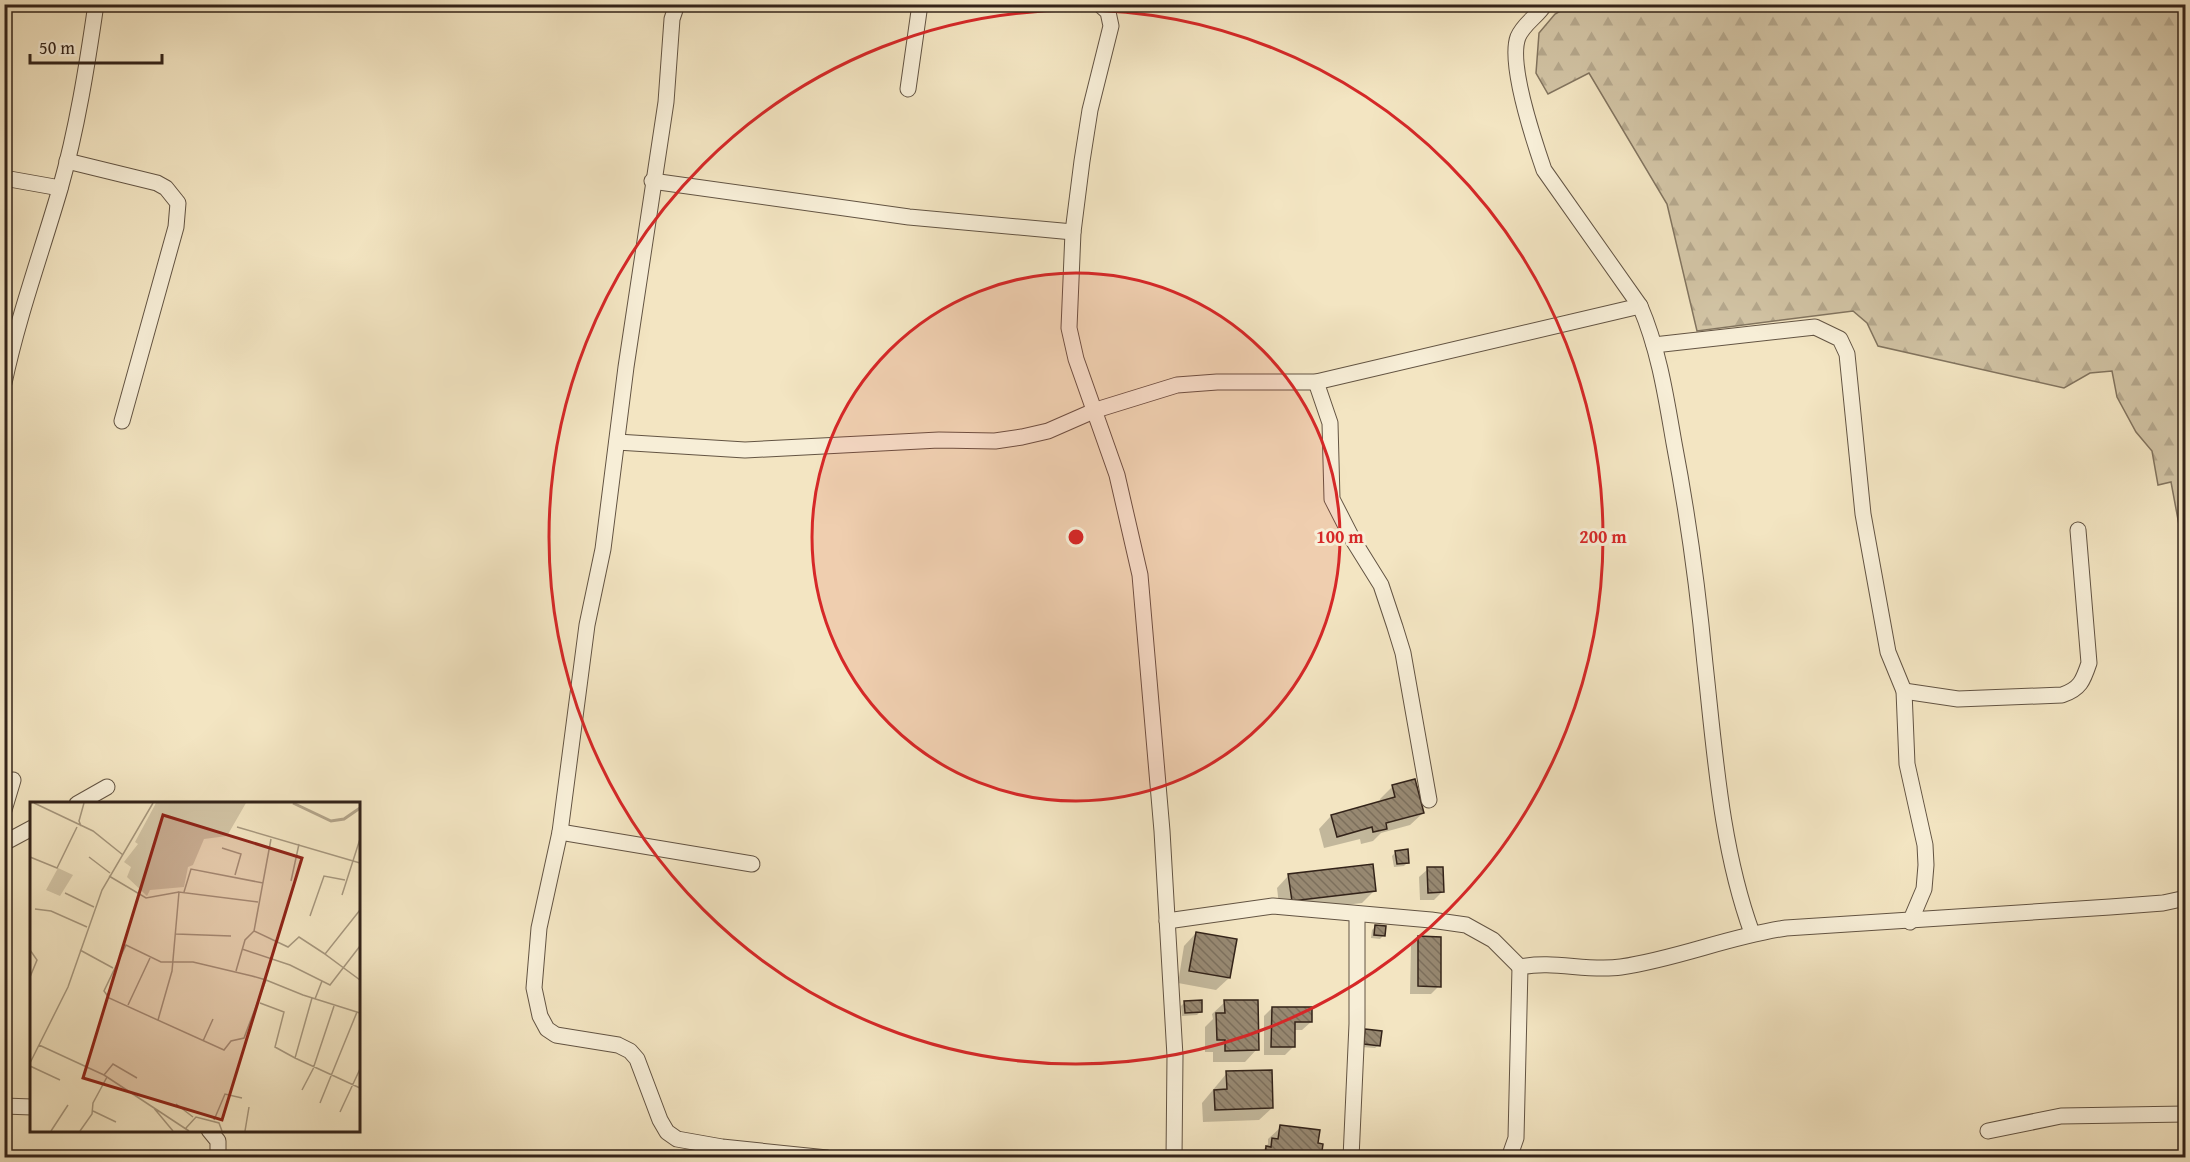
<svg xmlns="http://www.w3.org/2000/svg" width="2190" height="1162" font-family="'Gentium Book Plus',serif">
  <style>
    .forest { fill: url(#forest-firs); stroke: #82745f; stroke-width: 1.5 }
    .shadow { fill: #0003 }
    .building { fill: url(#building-back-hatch); stroke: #332319; stroke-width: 1.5 }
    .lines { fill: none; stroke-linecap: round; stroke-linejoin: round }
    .minor-casing { stroke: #635443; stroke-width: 17 }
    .minor { stroke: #f7eed7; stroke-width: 15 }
    .ring { fill: none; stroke: #d62828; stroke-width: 3 }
    .inset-river { fill: none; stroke: #b2a389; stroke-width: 3 }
    .inset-road { fill: none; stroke: #a6977e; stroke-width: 1.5 }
    .view { fill: #8f2418; fill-opacity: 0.15; stroke: #8f2418; stroke-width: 3 }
    .inset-edge { fill: none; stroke: #332319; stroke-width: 3 }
    .centre { fill: #d62828; stroke: #f7eed7; stroke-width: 3 }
    .ring-label { font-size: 18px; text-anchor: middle; font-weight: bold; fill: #d62828; stroke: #f7eed7; stroke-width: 6; stroke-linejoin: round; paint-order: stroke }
  </style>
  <defs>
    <pattern id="forest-firs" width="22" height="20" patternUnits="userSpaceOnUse" patternTransform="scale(1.5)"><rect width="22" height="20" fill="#d2c4a5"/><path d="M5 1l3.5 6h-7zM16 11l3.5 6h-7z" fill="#b5a88d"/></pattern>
    <pattern id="building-back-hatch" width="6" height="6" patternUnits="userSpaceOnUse" patternTransform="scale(1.5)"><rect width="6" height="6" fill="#978871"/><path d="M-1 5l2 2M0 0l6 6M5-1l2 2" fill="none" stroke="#7c6f5c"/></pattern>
  </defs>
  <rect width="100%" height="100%" fill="#f3e5c2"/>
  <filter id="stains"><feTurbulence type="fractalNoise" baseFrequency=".00333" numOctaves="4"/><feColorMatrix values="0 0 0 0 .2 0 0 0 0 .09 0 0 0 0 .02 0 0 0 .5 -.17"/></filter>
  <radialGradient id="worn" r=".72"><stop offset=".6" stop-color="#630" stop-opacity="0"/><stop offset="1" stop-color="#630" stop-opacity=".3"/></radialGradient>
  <path class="forest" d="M1571 5H2185V541H2182L2171 482 2158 485 2152 451 2136 432 2117 397 2112 371 2090 373 2064 388 1878 346 1867 323 1853 311 1697 331 1667 204 1589 73 1548 94 1536 73 1539 33 1555 14Z"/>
  <g class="shadow">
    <path d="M1393 786 1423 813 1410 825 1381 833 1373 841 1361 844 1360 839 1324 848 1319 829 1331 816 1381 803 1380 799Z"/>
    <path d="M1396 852 1408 862 1404 866 1394 867 1392 856Z"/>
    <path d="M1428 869 1442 892 1434 900H1420L1419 877Z"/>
    <path d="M1289 875 1375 890 1362 903 1280 913 1277 888Z"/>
    <path d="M1375 927 1384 935 1380 939 1371 938 1372 930Z"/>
    <path d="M1196 933 1229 978 1216 990 1178 983 1184 946Z"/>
    <path d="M1419 938 1439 986 1431 994H1410L1411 946Z"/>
    <path d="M1185 1002 1200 1012 1197 1015 1182 1016 1181 1006Z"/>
    <path d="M1225 1002 1257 1049 1245 1062H1213V1052H1205V1027L1213 1019 1212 1014Z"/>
    <path d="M1272 1008 1311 1022 1302 1030H1293V1047L1285 1055H1264V1016Z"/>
    <path d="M1366 1031 1379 1045 1375 1048 1361 1047 1362 1034Z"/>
    <path d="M1227 1073 1272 1108 1259 1120 1203 1122 1202 1103Z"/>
    <path d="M1281 1127 1317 1145 1320 1158H1257L1268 1144V1139Z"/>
  </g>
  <g class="building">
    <path d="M1415 779 1424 813 1386 823 1387 829 1373 832 1372 827 1337 837 1331 815 1395 797 1392 785Z"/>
    <path d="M1408 849 1409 863 1397 864 1395 851Z"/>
    <path d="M1373 864 1376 891 1292 901 1288 874Z"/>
    <path d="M1427 867H1443L1444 892 1428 893Z"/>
    <path d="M1375 925 1386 926 1385 936 1374 935Z"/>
    <path d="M1196 932 1237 939 1230 978 1189 971Z"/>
    <path d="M1418 936 1441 937V987L1418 986Z"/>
    <path d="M1202 1000V1012L1185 1013 1184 1001Z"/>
    <path d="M1224 1000H1258L1259 1050 1225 1051V1040H1217L1216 1013H1225Z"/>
    <path d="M1272 1007H1312V1022H1295V1047H1271Z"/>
    <path d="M1365 1029 1382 1031 1380 1046 1364 1044Z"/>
    <path d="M1272 1070 1273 1108 1215 1110 1214 1090 1227 1089 1226 1071Z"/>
    <path d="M1280 1125 1320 1130 1318 1143 1323 1144 1321 1158H1265L1266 1146 1271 1147 1272 1138 1278 1139Z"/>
  </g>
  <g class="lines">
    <g class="minor-casing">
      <g id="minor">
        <path d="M677 4 672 19 666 102 626 367 603 549 587 625 560 832 539 928 534 988 540 1016 547 1029 556 1035 618 1045 630 1051 637 1059 660 1120 667 1132 677 1139 722 1147 827 1158"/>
        <path d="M1099 4 1108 12 1111 26 1090 110 1082 161 1073 232 1069 328 1076 359 1117 475 1140 575 1162 831 1175 1056 1174 1158"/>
        <path d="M1545 4C1537 17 1524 23 1518 37 1508 64 1534 141 1544 170L1640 306"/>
        <path d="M908 89 920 4"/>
        <path d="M67 161 157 183 166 188 178 203 176 227 122 421"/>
        <path d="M4 178 60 188"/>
        <path d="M652 181 909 217 1073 232"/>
        <path d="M1654 345 1815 327 1840 339 1847 354 1863 514 1888 652 1904 691 1907 764 1925 845 1926 865 1924 889 1910 922"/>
        <path d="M1316 382 1330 423 1332 499 1353 540 1381 585 1395 627 1403 653 1429 800"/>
        <path d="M4 383C18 317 41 254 60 189 77 129 87 66 96 4"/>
        <path d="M617 442 745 450 939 440 995 441 1022 437 1048 431 1096 410 1177 385 1217 382H1316L1640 306C1659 350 1666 397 1674 443 1688 516 1698 590 1705 664 1715 754 1721 848 1752 933"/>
        <path d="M1904 691 1958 699 2062 695C2080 689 2083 681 2089 663L2078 530"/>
        <path d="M77 804 107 787"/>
        <path d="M4 810 13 780"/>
        <path d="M560 832 752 864"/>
        <path d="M4 843 32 828"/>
        <path d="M1167 921 1273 906 1431 920 1466 925 1493 940 1520 967"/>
        <path d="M4 1106 32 1107"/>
        <path d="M209 1130 218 1141V1158"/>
        <path d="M1988 1131 2061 1116 2186 1114"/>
        <path d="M1351 1158 1357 1024V915"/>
        <path d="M1509 1158 1516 1138 1520 967C1554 960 1587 972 1621 967 1677 959 1730 936 1786 928L2110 907 2163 903 2186 898"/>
      </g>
    </g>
    <use href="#minor" class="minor"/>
  </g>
  <circle cx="1076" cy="537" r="264" fill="#d62828" fill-opacity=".12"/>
  <g class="ring">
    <circle cx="1076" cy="537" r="264"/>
    <circle cx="1076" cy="537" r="527"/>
  </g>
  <g transform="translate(30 802)">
    <rect width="330" height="330" fill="#f3e5c2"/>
    <path d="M126 1H216L197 34 174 37 163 63 158 65 154 85 120 88 117 94 97 75 101 65 94 60 108 42 105 40Z" fill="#d2c4a5"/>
    <path d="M28 66 43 73 30 94 16 88Z" fill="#d2c4a5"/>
    <path class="inset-river" d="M263 1 301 19 314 17 330 6"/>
    <path class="inset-road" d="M4 1 63 29 93 53M51 24 49 19 54 1M207 25 330 61M241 37 224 129 258 145 269 135 295 152M192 46 211 52 205 73M0 55 27 66 47 25M59 55 80 71M79 74 116 96 149 90M261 79 269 42M154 90 161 67 233 81M35 91 64 105M312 93 330 37M5 107 21 109 57 125M330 108 295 152 330 178M280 114 294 74 315 78M146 132 201 134M212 147 260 163 300 183 330 144M0 148 7 158 0 175M50 148 83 166M206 169 215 138 224 129M236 178 214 236 201 239 194 248 79 196 74 189 96 143 131 160H163L222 174 236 178 273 193 330 211M282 196 265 256 330 286M285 197 292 179M230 201 254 210 245 245 265 256M98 203 120 156M128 218 142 169 149 90 228 100M173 239 183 217M9 243 74 273 159 329M0 261 38 185 72 88 123 1M0 264 30 278M74 273 83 262 107 276M272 288 283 267 304 204M290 301 327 210M146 302 163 315M123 305 143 329M63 309 86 320M310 310 330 267M184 318 195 292 212 296M156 326 166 315 189 321 192 329M21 329 38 303M50 329 62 312 63 301 77 275M215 329 219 305"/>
    <path class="view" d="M133 13 272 56 192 318 53 276Z"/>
    <rect width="330" height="330" class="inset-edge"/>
  </g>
  <circle cx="1076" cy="537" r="9" class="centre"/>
  <g class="ring-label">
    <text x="1340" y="543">100 m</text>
    <text x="1603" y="543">200 m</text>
  </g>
  <rect width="2190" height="1162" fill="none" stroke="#f3e5c2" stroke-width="24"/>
  <rect x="6" y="6" width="2178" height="1150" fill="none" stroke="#332319" stroke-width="3"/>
  <rect x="12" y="12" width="2166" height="1138" fill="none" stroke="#332319" stroke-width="1.5"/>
  <path d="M30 54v9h132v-9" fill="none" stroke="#332319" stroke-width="3"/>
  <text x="39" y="54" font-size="18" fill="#332319" stroke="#f7eed7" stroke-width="4.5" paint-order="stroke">50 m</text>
  <rect width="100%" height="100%" filter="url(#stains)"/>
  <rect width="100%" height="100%" fill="url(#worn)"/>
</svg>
